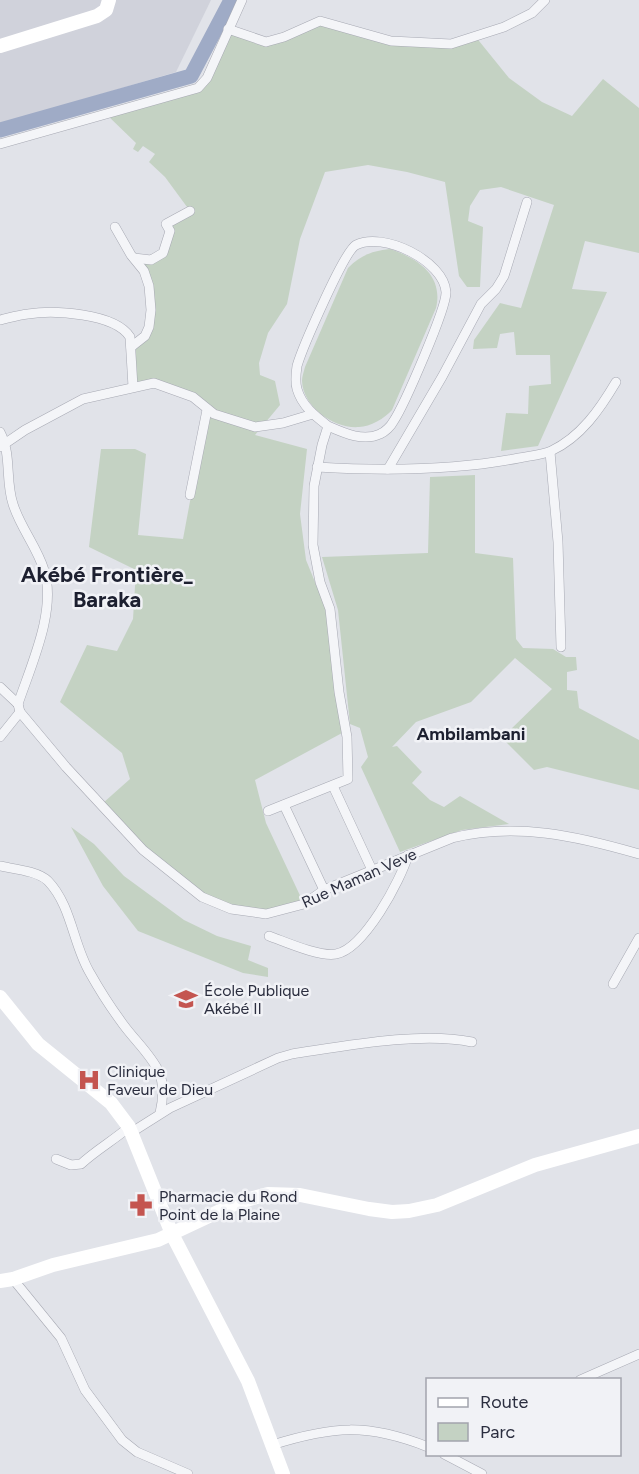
<svg xmlns="http://www.w3.org/2000/svg" width="639" height="1474" font-family="Figtree,sans-serif">
  <style>
    .built { fill: #d0d2db }
    .green { fill: #c4d2c3 }
    .lines { fill: none; stroke-linecap: round; stroke-linejoin: round }
    .river { stroke: #9fabc6; stroke-width: 15 }
    .street-casing { stroke: #a7a9b3; stroke-width: 10 }
    .street { stroke: #f4f5f8; stroke-width: 9 }
    .secondary { stroke: #fff; stroke-width: 14 }
    .labels { text-anchor: middle; dominant-baseline: central; stroke-width: 5; stroke-linejoin: round; paint-order: stroke }
    .street-label { font-size: 16px; fill: #2b2e3f; stroke: #f1f2f6 }
    .poi-label { font-size: 16px; fill: #2b2e3f; stroke: #f1f2f6; text-anchor: start }
    .neighbourhood-label { font-size: 18px; font-weight: bold; fill: #1d2030; stroke: #f1f2f6 }
    .district-label { font-size: 22px; font-weight: bold; fill: #1d2030; stroke: #f1f2f6 }
  </style>
  <rect width="100%" height="100%" fill="#e1e3e9"/>
  <path class="built" d="M0 0H211L176 72 0 124Z"/>
  <g class="green">
    <path d="M320 21 391 41 451 44 475 36 509 78 542 102 572 116 603 79 639 108V253L585 241 572 289 607 292 538 446 501 451 506 413 528 414 529 386 551 384 550 355H516L514 332 500 334 497 348 473 349 474 340 500 303 521 308 554 205 501 187 480 190 470 206 468 221 483 227 480 287H467L459 276 445 182 407 172 368 165 325 172 300 239 287 304 268 333 259 363 260 375 275 381 280 405 255 435 307 449 300 514 306 560 326 609 342 733 255 780 266 823 304 904 266 914 202 897 153 858 103 803 130 779 122 753 60 702 87 645 117 651 133 619 136 570 89 547 101 449H135L146 454 138 535 183 539 207 410 193 397 155 383 133 387 131 347 145 336 149 286 134 258 145 260 163 253 166 224 190 211 165 177 149 162 155 154 143 146 138 152 133 149 136 143 106 114 198 88 228 29 266 42Z"/>
    <path d="M390 249C417 258 444 275 436 308L392 410C385 418 370 427 359 427 334 429 303 407 302 381 302 376 304 371 305 367L348 268C361 255 372 251 390 249Z"/>
    <path d="M475 475V553L513 558 516 639 523 648 553 649 566 657H576L577 670 567 672V690L577 691 579 708 639 740V790L547 767 534 770 502 738 552 689 515 658 471 702 416 722 392 747 397 746 422 772 412 783 430 800 444 807 460 796 509 824 462 830 400 852 361 767 368 757 360 728 350 724 338 610 322 557 428 553 430 477Z"/>
    <path d="M71 827 94 844 124 876 184 920 217 936 251 946 248 960 268 968V977L243 973 138 931 103 886Z"/>
  </g>
  <g class="lines">
    <path class="river" d="M0 130 191 76 231 0"/>
    <g class="street-casing">
      <g id="street">
        <path d="M228 29 266 42 284 37 320 21 391 41 451 44 504 27 532 13 545 0"/>
        <path d="M0 144 198 88 207 78 242 0"/>
        <path d="M115 227 131 255 144 271 149 286 151 310 149 327 145 336 131 347"/>
        <path d="M134 258 151 260 163 253 170 231 166 224 190 211"/>
        <path d="M0 320C9 318 18 315 28 314 53 310 115 313 130 337L133 387"/>
        <path d="M0 432C12 455 5 480 13 504 20 527 37 547 44 570 57 610 31 665 18 704"/>
        <path d="M0 447 25 430 83 399 154 383 193 397 214 414 255 427 283 423 313 414"/>
        <path d="M550 452 558 542 561 647"/>
        <path d="M317 467C384 471 453 471 519 458 529 456 542 455 551 451 581 437 600 409 616 382"/>
        <path d="M388 469 442 377 481 304 496 289 504 276 527 202"/>
        <path d="M190 495 207 410"/>
        <path d="M0 687 18 704"/>
        <path d="M18 704 20 712 66 767 143 850 202 897 231 909 266 914 304 904 324 890 452 838C516 822 577 836 639 854"/>
        <path d="M0 737 20 712"/>
        <path d="M333 786 372 870"/>
        <path d="M284 805 324 890"/>
        <path d="M268 811 348 779 347 737 339 692 330 609 320 582 313 545 314 486 322 445 328 426C344 433 363 442 380 434 385 432 391 426 393 422 404 406 447 307 446 292 444 261 383 231 356 245 344 251 302 349 297 366 296 373 295 382 297 389 302 406 315 416 328 426"/>
        <path d="M0 866C14 869 38 871 48 881 72 906 73 945 90 973 99 989 109 1005 120 1020 132 1038 150 1053 159 1072 164 1084 163 1100 160 1113"/>
        <path d="M269 936C286 942 319 957 336 954 364 949 401 880 408 855"/>
        <path d="M613 984 639 938"/>
        <path d="M132 1132 170 1108 278 1058 292 1054C345 1046 421 1031 472 1042"/>
        <path d="M56 1159 71 1165 81 1164C96 1150 114 1140 129 1127"/>
        <path d="M13 1279 61 1338 85 1390 122 1440 137 1452 188 1474"/>
        <path d="M580 1380 639 1354"/>
        <path d="M272 1445C333 1426 367 1423 428 1447"/>
        <path d="M444 1454 482 1474"/>
      </g>
    </g>
    <use href="#street" class="street"/>
    <g class="secondary">
      <path d="M0 46 97 16 106 10 109 0"/>
      <path d="M0 997 38 1044 111 1103 129 1127 172 1234 248 1381 283 1474"/>
      <path d="M0 1281 13 1279 53 1265 158 1240 239 1202 268 1194 300 1195 369 1209 392 1212 409 1211 437 1205 535 1165 639 1136"/>
    </g>
  </g>
  <defs>
    <g id="school-bare" transform="scale(1.8)"><path d="M0-5L7-2L0 1L-7-2ZM-4 1L0 2.5L4 1V4Q0 6-4 4Z" fill="#c45550" stroke="#f1f2f6" stroke-width="2.5" paint-order="stroke"/></g>
    <g id="hospital-bare" transform="scale(1.8)"><path d="M-5-5h3v3.5h4V-5h3V5h-3V1.5h-4V5h-3Z" fill="#c45550" stroke="#f1f2f6" stroke-width="2.5" paint-order="stroke"/></g>
    <g id="pharmacy-bare" transform="scale(1.8)"><path d="M-2-6h4v4h4v4h-4v4h-4v-4h-4v-4h4Z" fill="#c45550" stroke="#f1f2f6" stroke-width="2.5" paint-order="stroke"/></g>
  </defs>
  <g fill-rule="evenodd">
    <use href="#school-bare" x="186" y="999"/>
    <use href="#hospital-bare" x="89" y="1080"/>
    <use href="#pharmacy-bare" x="141" y="1205"/>
  </g>
  <g class="labels">
    <g class="street-label">
      <text transform="translate(359 878) rotate(-24)">Rue Maman Veve</text>
    </g>
    <g class="poi-label">
      <text x="204" y="990">École Publique<tspan x="204" dy="18">Akébé II</tspan></text>
      <text x="107" y="1071">Clinique<tspan x="107" dy="18">Faveur de Dieu</tspan></text>
      <text x="159" y="1196">Pharmacie du Rond<tspan x="159" dy="18">Point de la Plaine</tspan></text>
    </g>
    <g class="neighbourhood-label">
      <text x="471" y="734">Ambilambani</text>
    </g>
    <g class="district-label">
      <text x="107" y="574">Akébé Frontière_<tspan x="107" dy="25">Baraka</tspan></text>
    </g>
  </g>
  <rect x="426" y="1378" width="195" height="78" fill="#f1f2f6" stroke="#a2a4ad" stroke-width="1.5"/>
  <rect x="438" y="1398" width="30" height="9" fill="#ffffff" stroke="#a2a4ad" stroke-width="1.5"/>
  <text x="480" y="1408" font-size="18" fill="#2b2e3f">Route</text>
  <rect x="438" y="1423" width="30" height="18" fill="#c4d2c3" stroke="#a2a4ad" stroke-width="1.5"/>
  <text x="480" y="1438" font-size="18" fill="#2b2e3f">Parc</text>
</svg>
